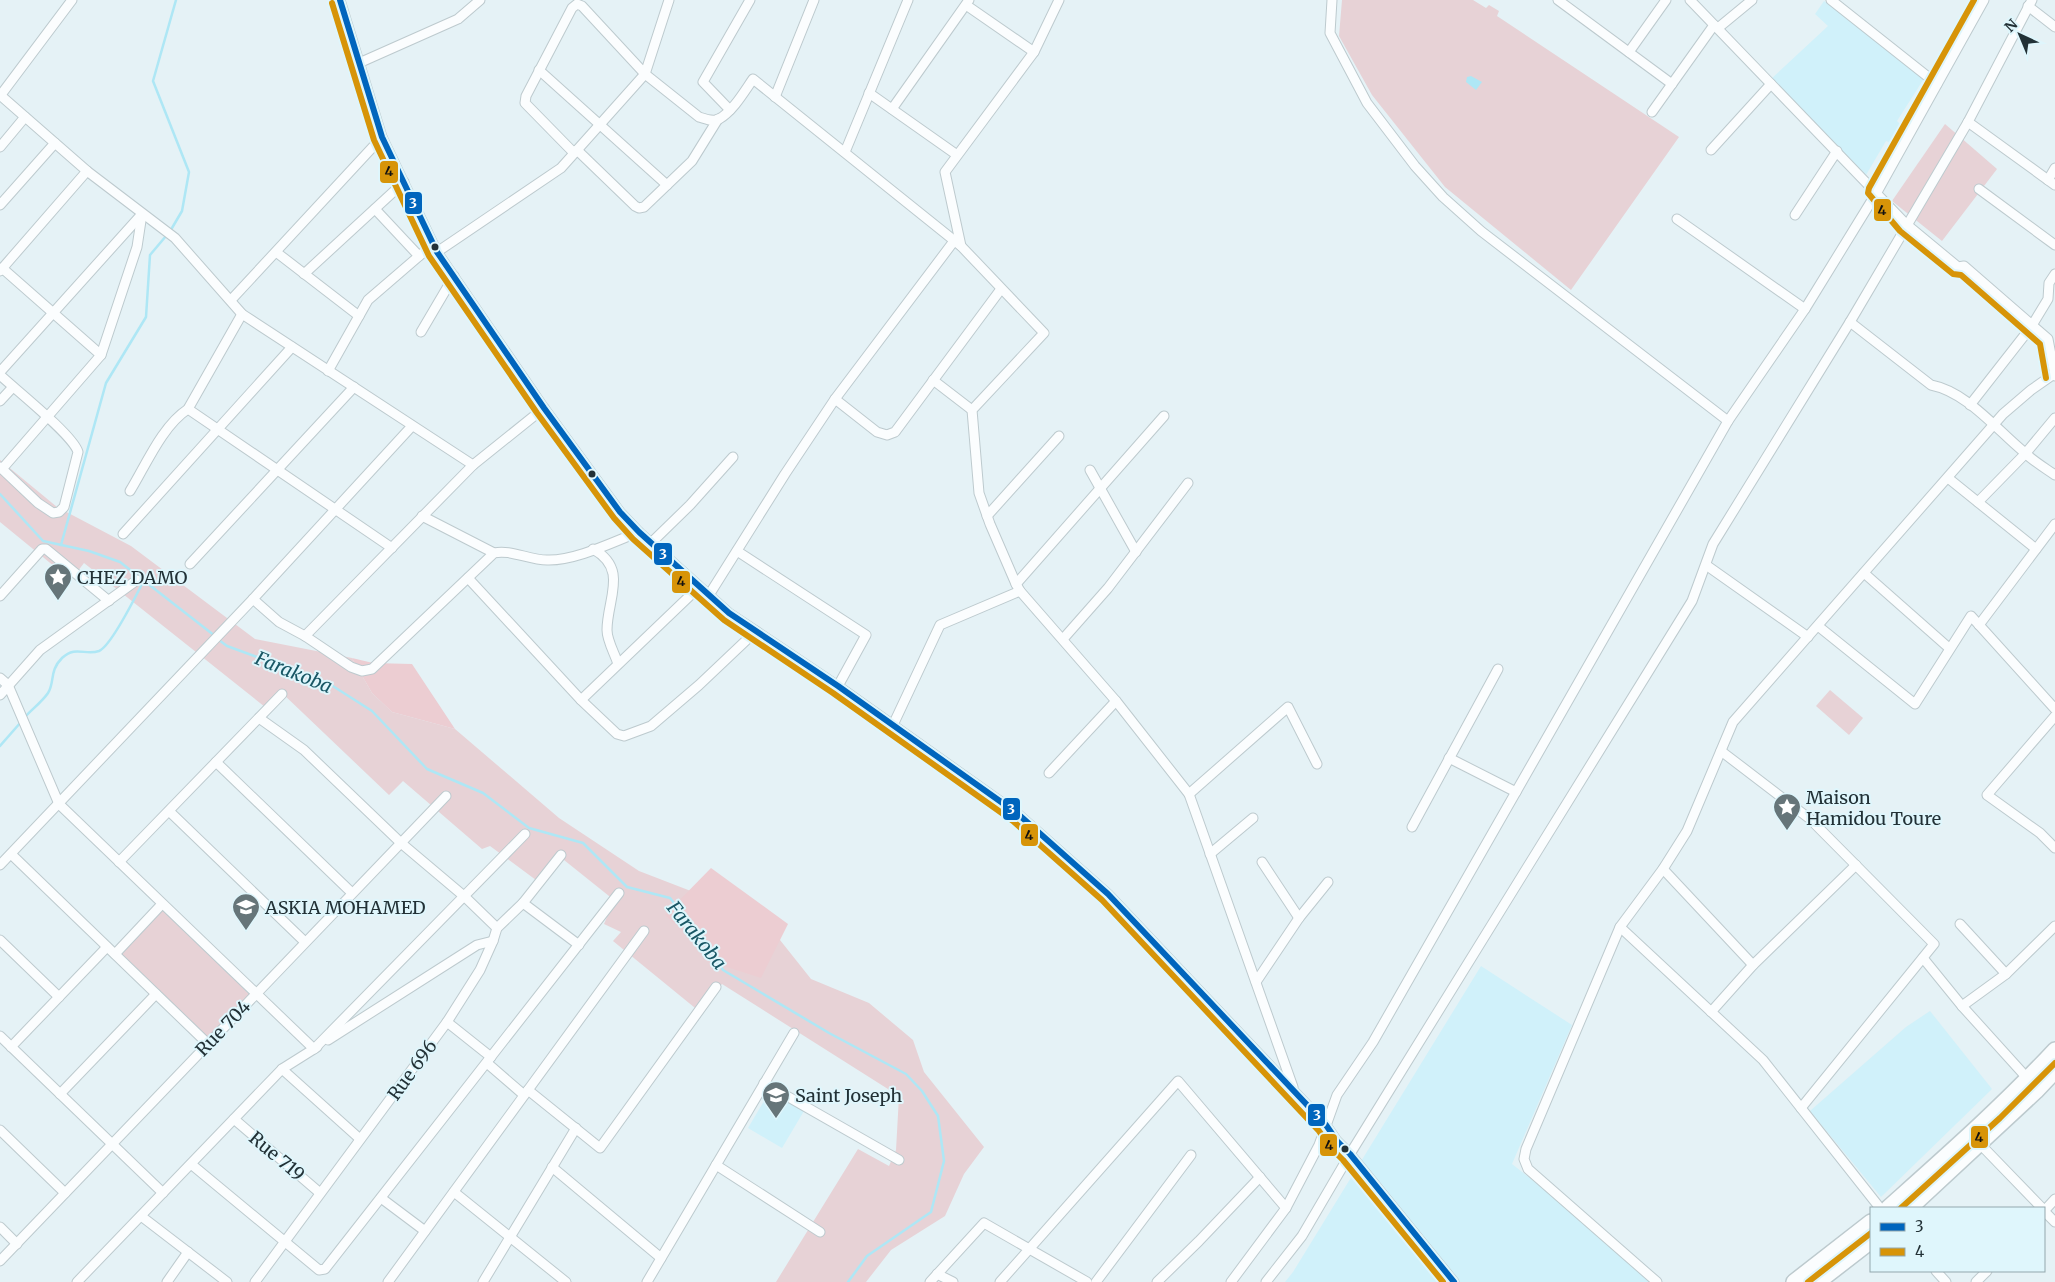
<svg xmlns="http://www.w3.org/2000/svg" width="2055" height="1282" font-family="Merriweather,serif">
  <style>
    .built { fill: #d0f1fa }
    .green { fill: #e7d2d6 }
    .forest { fill: #eccdd2 }
    .water { fill: #aee7f5 }
    .lines { fill: none; stroke-linecap: round; stroke-linejoin: round }
    .stream { stroke: #aee7f5; stroke-width: 2.5 }
    .street-casing { stroke: #bdcace; stroke-width: 11 }
    .primary-casing { stroke: #bdcace; stroke-width: 18 }
    .street { stroke: #fbfdfe; stroke-width: 9 }
    .primary { stroke: #fbfdfe; stroke-width: 15 }
    .bus-1-casing { stroke: #dff6fc; stroke-width: 10 }
    .bus-2-casing { stroke: #dff6fc; stroke-width: 10 }
    .bus-1 { stroke: #0065bd; stroke-width: 6 }
    .bus-2 { stroke: #d79408; stroke-width: 6 }
    .bus-dot { fill: #223136; stroke: #dff6fc; stroke-width: 2 }
    .labels { text-anchor: middle; dominant-baseline: central; stroke-width: 4; stroke-linejoin: round; paint-order: stroke }
    .poi-label { font-size: 18px; fill: #223136; stroke: #dff6fc; text-anchor: start }
    .street-label { font-size: 18px; fill: #223136; stroke: #dff6fc }
    .water-label { font-size: 19px; font-style: italic; fill: #195765; stroke: #dff6fc }
    .line-badge { stroke: #dff6fc; stroke-width: 2 }
    .badge-label { font-size: 14px; text-anchor: middle; font-weight: bold; fill: #fff }
    .pale-badge-label { font-size: 14px; text-anchor: middle; font-weight: bold; fill: #111 }
  </style>
  <rect width="100%" height="100%" fill="#e5f2f6"/>
  <g class="built">
    <path d="M1824 1 1925 77 1897 121 1901 125 1893 144 1886 141 1866 175 1771 79 1828 26 1815 14Z"/>
    <path d="M1481 966 1572 1025 1512 1164 1661 1282H1285L1293 1272Z"/>
    <path d="M1930 1011 1992 1089 1881 1197 1810 1111 1906 1027Z"/>
    <path d="M770 1091 804 1111 782 1148 748 1128Z"/>
  </g>
  <g class="green">
    <path d="M1342 0H1473L1486 8 1489 5 1499 11 1497 16 1679 137 1571 290 1445 187 1372 95 1339 36Z"/>
    <path d="M1945 124 1997 169 1942 241 1892 201Z"/>
    <path d="M0 460 57 507 131 546 255 639 352 658 372 693 392 712 455 729 559 818 639 871 696 893 780 940 811 979 869 1003 913 1040 924 1072 984 1147 964 1174 945 1216 891 1250 866 1282H776L858 1149 889 1166 896 1150 899 1096 722 984 700 1012 613 941 621 932 604 924 614 900 559 856 540 883 490 846 482 849 403 781 389 795 282 693 265 707 84 563 71 580 0 522Z"/>
    <path d="M1830 690 1863 718 1849 735 1816 706Z"/>
    <path d="M160 907 250 995 208 1038 118 951Z"/>
  </g>
  <g class="forest">
    <path d="M352 658 373 663 412 664 455 729 392 712 372 693Z"/>
    <path d="M711 868 788 924 761 978 721 965 665 915Z"/>
  </g>
  <path class="water" d="M1471 76 1482 82 1476 90 1466 82 1467 77Z"/>
  <g class="lines">
    <g class="stream">
      <path d="M172 228 182 211 189 172 153 81 176 0"/>
      <path d="M0 494 43 541 89 551 120 562 215 636"/>
      <path d="M61 545 106 383 146 317 150 255 166 236"/>
      <path d="M219 640 227 646 328 683 372 711 427 769 483 793 529 828 583 843 627 887 670 898 696 930 723 970 829 1033 906 1074 922 1091 938 1116 944 1161 931 1212 867 1256 848 1282"/>
      <path d="M24 718C31 710 42 702 48 693 55 682 49 671 62 658 76 645 85 656 99 651 111 646 137 594 144 580"/>
      <path d="M0 746 21 722"/>
    </g>
    <g class="street-casing">
      <g id="street">
        <path d="M340 0 382 137 437 252 544 408 620 512 639 532 729 613 838 686 1018 814 1108 894 1326 1125 1337 1141 1350 1154 1454 1282"/>
        <path d="M1332 0 1330 33 1367 103 1415 166 1443 197 1481 231 1728 421"/>
        <path d="M1558 0 1672 84"/>
        <path d="M1690 0 1906 224 1958 267 1964 266 2048 339 2055 376"/>
        <path d="M1831 0 1937 84"/>
        <path d="M966 5 1034 52"/>
        <path d="M2028 6 2055 27"/>
        <path d="M1718 28 1752 0"/>
        <path d="M1629 52 1666 0"/>
        <path d="M359 63 458 19 480 0"/>
        <path d="M539 70 667 185"/>
        <path d="M869 93 957 155"/>
        <path d="M0 95 87 171 175 238 242 314 473 465"/>
        <path d="M0 96 72 0"/>
        <path d="M775 97 814 0"/>
        <path d="M892 109 969 0"/>
        <path d="M730 110 703 82 750 0"/>
        <path d="M1652 112 1714 25"/>
        <path d="M1968 122 2055 185"/>
        <path d="M0 147 25 117"/>
        <path d="M577 150 635 206 639 208 644 207 692 161 718 119"/>
        <path d="M1711 150 1771 84"/>
        <path d="M845 152 908 0"/>
        <path d="M574 153 525 103 526 96 572 8 577 4 582 6 645 74 699 117C705 119 713 122 719 119 733 111 744 92 753 79L961 246 1044 333 972 410 979 493 990 524 1016 584 1020 591 1116 701 1189 794 1293 1087"/>
        <path d="M2048 180 2055 168"/>
        <path d="M1979 189 2055 245"/>
        <path d="M0 205 55 143"/>
        <path d="M375 209 419 256"/>
        <path d="M1795 215 1837 151"/>
        <path d="M1677 219 1805 309"/>
        <path d="M961 246 945 172 1034 52 1059 0"/>
        <path d="M276 252 359 316"/>
        <path d="M437 252 561 168 645 74 669 0"/>
        <path d="M2 268 101 355"/>
        <path d="M0 271 87 171"/>
        <path d="M304 274 404 182"/>
        <path d="M231 300 382 137"/>
        <path d="M1850 322 1931 385C1967 392 1996 429 2024 452 2033 461 2045 468 2055 475"/>
        <path d="M421 332 454 276"/>
        <path d="M328 371 368 300 433 244"/>
        <path d="M0 372 142 214"/>
        <path d="M0 375C16 390 73 435 78 452L64 507 59 512 53 513 38 503 0 467"/>
        <path d="M933 380 972 410"/>
        <path d="M835 399 877 432 887 435 895 432 1001 289"/>
        <path d="M0 401 13 387"/>
        <path d="M1970 405 2031 327 2048 299 2049 283 2055 274"/>
        <path d="M188 409 392 548"/>
        <path d="M2 469 101 355 137 247 142 214"/>
        <path d="M1090 470 1136 552"/>
        <path d="M1948 478 2036 549"/>
        <path d="M130 491C146 465 162 426 188 409L242 314"/>
        <path d="M1978 502 2025 454 2055 418"/>
        <path d="M422 516 494 553"/>
        <path d="M987 516 1059 436"/>
        <path d="M123 534 292 347"/>
        <path d="M651 543 690 505 733 457"/>
        <path d="M593 549C629 569 607 599 607 630 607 641 615 654 618 664"/>
        <path d="M737 551 866 635 838 686"/>
        <path d="M190 564 354 387"/>
        <path d="M1706 565 1808 637"/>
        <path d="M1864 573 1949 648"/>
        <path d="M468 578 581 700 617 734 624 736 651 726 699 685 756 631"/>
        <path d="M1016 584 1164 416"/>
        <path d="M709 595 785 474 835 399 954 241"/>
        <path d="M0 596 42 549H46L109 601"/>
        <path d="M253 599 279 622 305 636 351 667 362 671 372 669 494 553C510 549 529 560 547 560 575 561 613 542 639 532"/>
        <path d="M1979 625 2055 524"/>
        <path d="M1818 626 1915 704 1971 616 2055 709"/>
        <path d="M305 636 473 465 544 408"/>
        <path d="M1063 639 1108 588 1188 483"/>
        <path d="M0 678 8 685 59 804 314 1049 525 834"/>
        <path d="M0 695 40 650 137 580"/>
        <path d="M581 700 699 587"/>
        <path d="M2055 716 1987 795 2040 833 2055 848"/>
        <path d="M259 718 304 750 401 843 465 897 497 928"/>
        <path d="M893 725 940 625 1020 591"/>
        <path d="M1721 751 1810 819 1934 944 1801 1108"/>
        <path d="M1449 758 1516 792"/>
        <path d="M216 762 352 893"/>
        <path d="M1049 773 1116 701"/>
        <path d="M1189 794 1288 707 1317 764"/>
        <path d="M169 811 305 942"/>
        <path d="M1412 827 1498 669"/>
        <path d="M11 854 208 1044"/>
        <path d="M1210 854 1253 818"/>
        <path d="M119 862 282 694"/>
        <path d="M1262 862 1299 918"/>
        <path d="M0 865 253 599 412 426"/>
        <path d="M1663 869 1753 965"/>
        <path d="M523 903 579 945"/>
        <path d="M1960 924 2006 974"/>
        <path d="M1620 927 1763 1060 1880 1208"/>
        <path d="M0 940 59 997"/>
        <path d="M115 954 162 904"/>
        <path d="M1923 958 1962 1006 2028 1079"/>
        <path d="M1256 982 1299 918 1328 882"/>
        <path d="M1962 1006 2006 974 2055 926"/>
        <path d="M1711 1012 1753 965 1856 865"/>
        <path d="M447 1022 491 1057"/>
        <path d="M0 1036 163 1193"/>
        <path d="M328 1040 477 945 493 941"/>
        <path d="M11 1047 107 947"/>
        <path d="M487 1063 524 1095"/>
        <path d="M282 1069 360 1139"/>
        <path d="M764 1083 899 1160"/>
        <path d="M528 1090 600 1148 716 987"/>
        <path d="M60 1094 156 994"/>
        <path d="M234 1119 320 1193"/>
        <path d="M0 1130 65 1193"/>
        <path d="M1980 1144 2042 1208"/>
        <path d="M191 1164 319 1270 325 1269 619 893"/>
        <path d="M716 1165 820 1232"/>
        <path d="M552 1167 661 1258"/>
        <path d="M454 1192 566 1282"/>
        <path d="M381 1198 425 1231"/>
        <path d="M2044 1211 2055 1199"/>
        <path d="M2044 1211 2055 1222"/>
        <path d="M141 1216 227 1282"/>
        <path d="M0 1227 17 1244"/>
        <path d="M0 1261 446 796"/>
        <path d="M1936 1271 1946 1282"/>
        <path d="M937 1274 953 1282"/>
        <path d="M77 1282 282 1069 317 1047"/>
        <path d="M167 1282 188 1252"/>
        <path d="M255 1282 447 1022 480 970 493 941 497 928 523 903 561 855"/>
        <path d="M388 1282 644 931"/>
        <path d="M483 1282 576 1128"/>
        <path d="M647 1282 794 1033"/>
        <path d="M930 1282 984 1223 1087 1282"/>
        <path d="M1000 1282 1178 1081 1286 1208"/>
        <path d="M1096 1282 1191 1155"/>
        <path d="M1157 1282 1199 1241 1260 1177"/>
        <path d="M1231 1282 1286 1208 1319 1145 1337 1095 1373 1042 1728 421 1805 309 1877 192 1984 0"/>
        <path d="M1266 1282 1302 1236 1350 1154 1692 601 1713 544 1850 322 1968 122 2032 0"/>
        <path d="M1657 1282 1528 1169 1524 1159 1526 1149 1620 927 1663 869 1687 831 1733 722 2003 414 2031 390 2054 374"/>
        <path d="M1976 1282 1987 1271"/>
      </g>
    </g>
    <g class="primary-casing">
      <g id="primary">
        <path d="M1888 1208C1945 1157 2003 1106 2055 1050"/>
        <path d="M1910 1208 2036 1091 2055 1071"/>
        <path d="M1794 1282 1871 1222"/>
        <path d="M1818 1282 1871 1241"/>
      </g>
    </g>
    <use href="#street" class="street"/>
    <use href="#primary" class="primary"/>
    <g class="bus-1-casing">
      <path id="bus-1" d="M340 0 382 137 437 252 544 408 620 512 639 532 729 613 838 686 1018 814 1108 894 1326 1125 1337 1141 1350 1154 1454 1282"/>
    </g>
    <g class="bus-2-casing">
      <g id="bus-2">
        <path d="M1974 0 1869 188 1868 193 1900 231 1953 274 1961 275 2040 344 2046 378"/>
        <path d="M332 3 374 140 429 256 537 413 614 518 633 539 724 620 833 693 1013 821 1102 900 1319 1131 1330 1147 1343 1160 1443 1282"/>
        <path d="M1901 1208 2000 1118 2055 1063"/>
        <path d="M1808 1282 1871 1233"/>
      </g>
    </g>
    <use href="#bus-1" class="bus-1"/>
    <use href="#bus-2" class="bus-2"/>
  </g>
  <defs>
    <g id="sight-pin" transform="scale(1.4375)"><path d="M0 17L-7.5 6A9.5 9.5 0 1 1 7.5 6Z" fill="#667579" stroke="#dff6fc"/><path d="M0-6L1.8-2.2L6-1.7L2.9 1.2L3.7 5.4L0 3.3L-3.7 5.4L-2.9 1.2L-6-1.7L-1.8-2.2Z" fill="#fff"/></g>
    <g id="school-pin" transform="scale(1.4375)"><path d="M0 17L-7.5 6A9.5 9.5 0 1 1 7.5 6Z" fill="#667579" stroke="#dff6fc"/><path d="M0-5L7-2L0 1L-7-2ZM-4 1L0 2.5L4 1V4Q0 6-4 4Z" fill="#fff"/></g>
  </defs>
  <g fill-rule="evenodd">
    <use href="#sight-pin" x="58" y="577"/>
    <use href="#sight-pin" x="1787" y="807"/>
    <use href="#school-pin" x="246" y="907"/>
    <use href="#school-pin" x="776" y="1095"/>
  </g>
  <g class="bus-dot">
    <circle cx="435" cy="247" r="4.5"/>
    <circle cx="592" cy="474" r="4.5"/>
    <circle cx="1345" cy="1149" r="4.5"/>
  </g>
  <g class="labels">
    <g class="poi-label">
      <text x="77" y="577">CHEZ DAMO</text>
      <text x="1806" y="797">Maison<tspan x="1806" dy="21">Hamidou Toure</tspan></text>
      <text x="265" y="907">ASKIA MOHAMED</text>
      <text x="795" y="1095">Saint Joseph</text>
    </g>
    <g class="street-label">
      <text transform="translate(223 1028) rotate(-46)">Rue 704</text>
      <text transform="translate(412 1070) rotate(-54)">Rue 696</text>
      <text transform="translate(277 1156) rotate(40)">Rue 719</text>
    </g>
    <g class="water-label">
      <text transform="translate(294 672) rotate(22)">Farakoba</text>
      <text transform="translate(697 935) rotate(51)">Farakoba</text>
    </g>
  </g>
  <g class="line-badge">
    <rect x="379" y="160" width="20" height="24" rx="5" fill="#d79408"/>
    <rect x="404" y="191" width="19" height="24" rx="5" fill="#0065bd"/>
    <rect x="1873" y="198" width="19" height="24" rx="5" fill="#d79408"/>
    <rect x="653" y="542" width="20" height="24" rx="5" fill="#0065bd"/>
    <rect x="671" y="570" width="20" height="24" rx="5" fill="#d79408"/>
    <rect x="1002" y="797" width="19" height="24" rx="5" fill="#0065bd"/>
    <rect x="1020" y="823" width="19" height="24" rx="5" fill="#d79408"/>
    <rect x="1307" y="1103" width="19" height="24" rx="5" fill="#0065bd"/>
    <rect x="1970" y="1125" width="19" height="24" rx="5" fill="#d79408"/>
    <rect x="1319" y="1133" width="19" height="24" rx="5" fill="#d79408"/>
  </g>
  <g class="badge-label">
    <text x="413" y="208">3</text>
    <text x="663" y="559">3</text>
    <text x="1011" y="814">3</text>
    <text x="1317" y="1120">3</text>
  </g>
  <g class="pale-badge-label">
    <text x="389" y="176">4</text>
    <text x="1882" y="215">4</text>
    <text x="681" y="586">4</text>
    <text x="1029" y="840">4</text>
    <text x="1979" y="1142">4</text>
    <text x="1329" y="1150">4</text>
  </g>
  <rect x="1870" y="1207" width="175" height="65" fill="#dff6fc" stroke="#93a7ad"/>
  <rect x="1880" y="1223" width="25" height="8" fill="#0065bd" stroke="#93a7ad"/>
  <text x="1915" y="1232" font-size="15" fill="#223136">3</text>
  <rect x="1880" y="1248" width="25" height="8" fill="#d79408" stroke="#93a7ad"/>
  <text x="1915" y="1257" font-size="15" fill="#223136">4</text>
  <g transform="translate(2020 35) rotate(316)" stroke="#dff6fc" stroke-width="4" paint-order="stroke">
  <path d="M0-4L9 19L0 12L-9 19Z" fill="#223136"/>
  <text y="-8" font-size="14" font-weight="bold" text-anchor="middle" fill="#223136">N</text>
  </g>
</svg>
